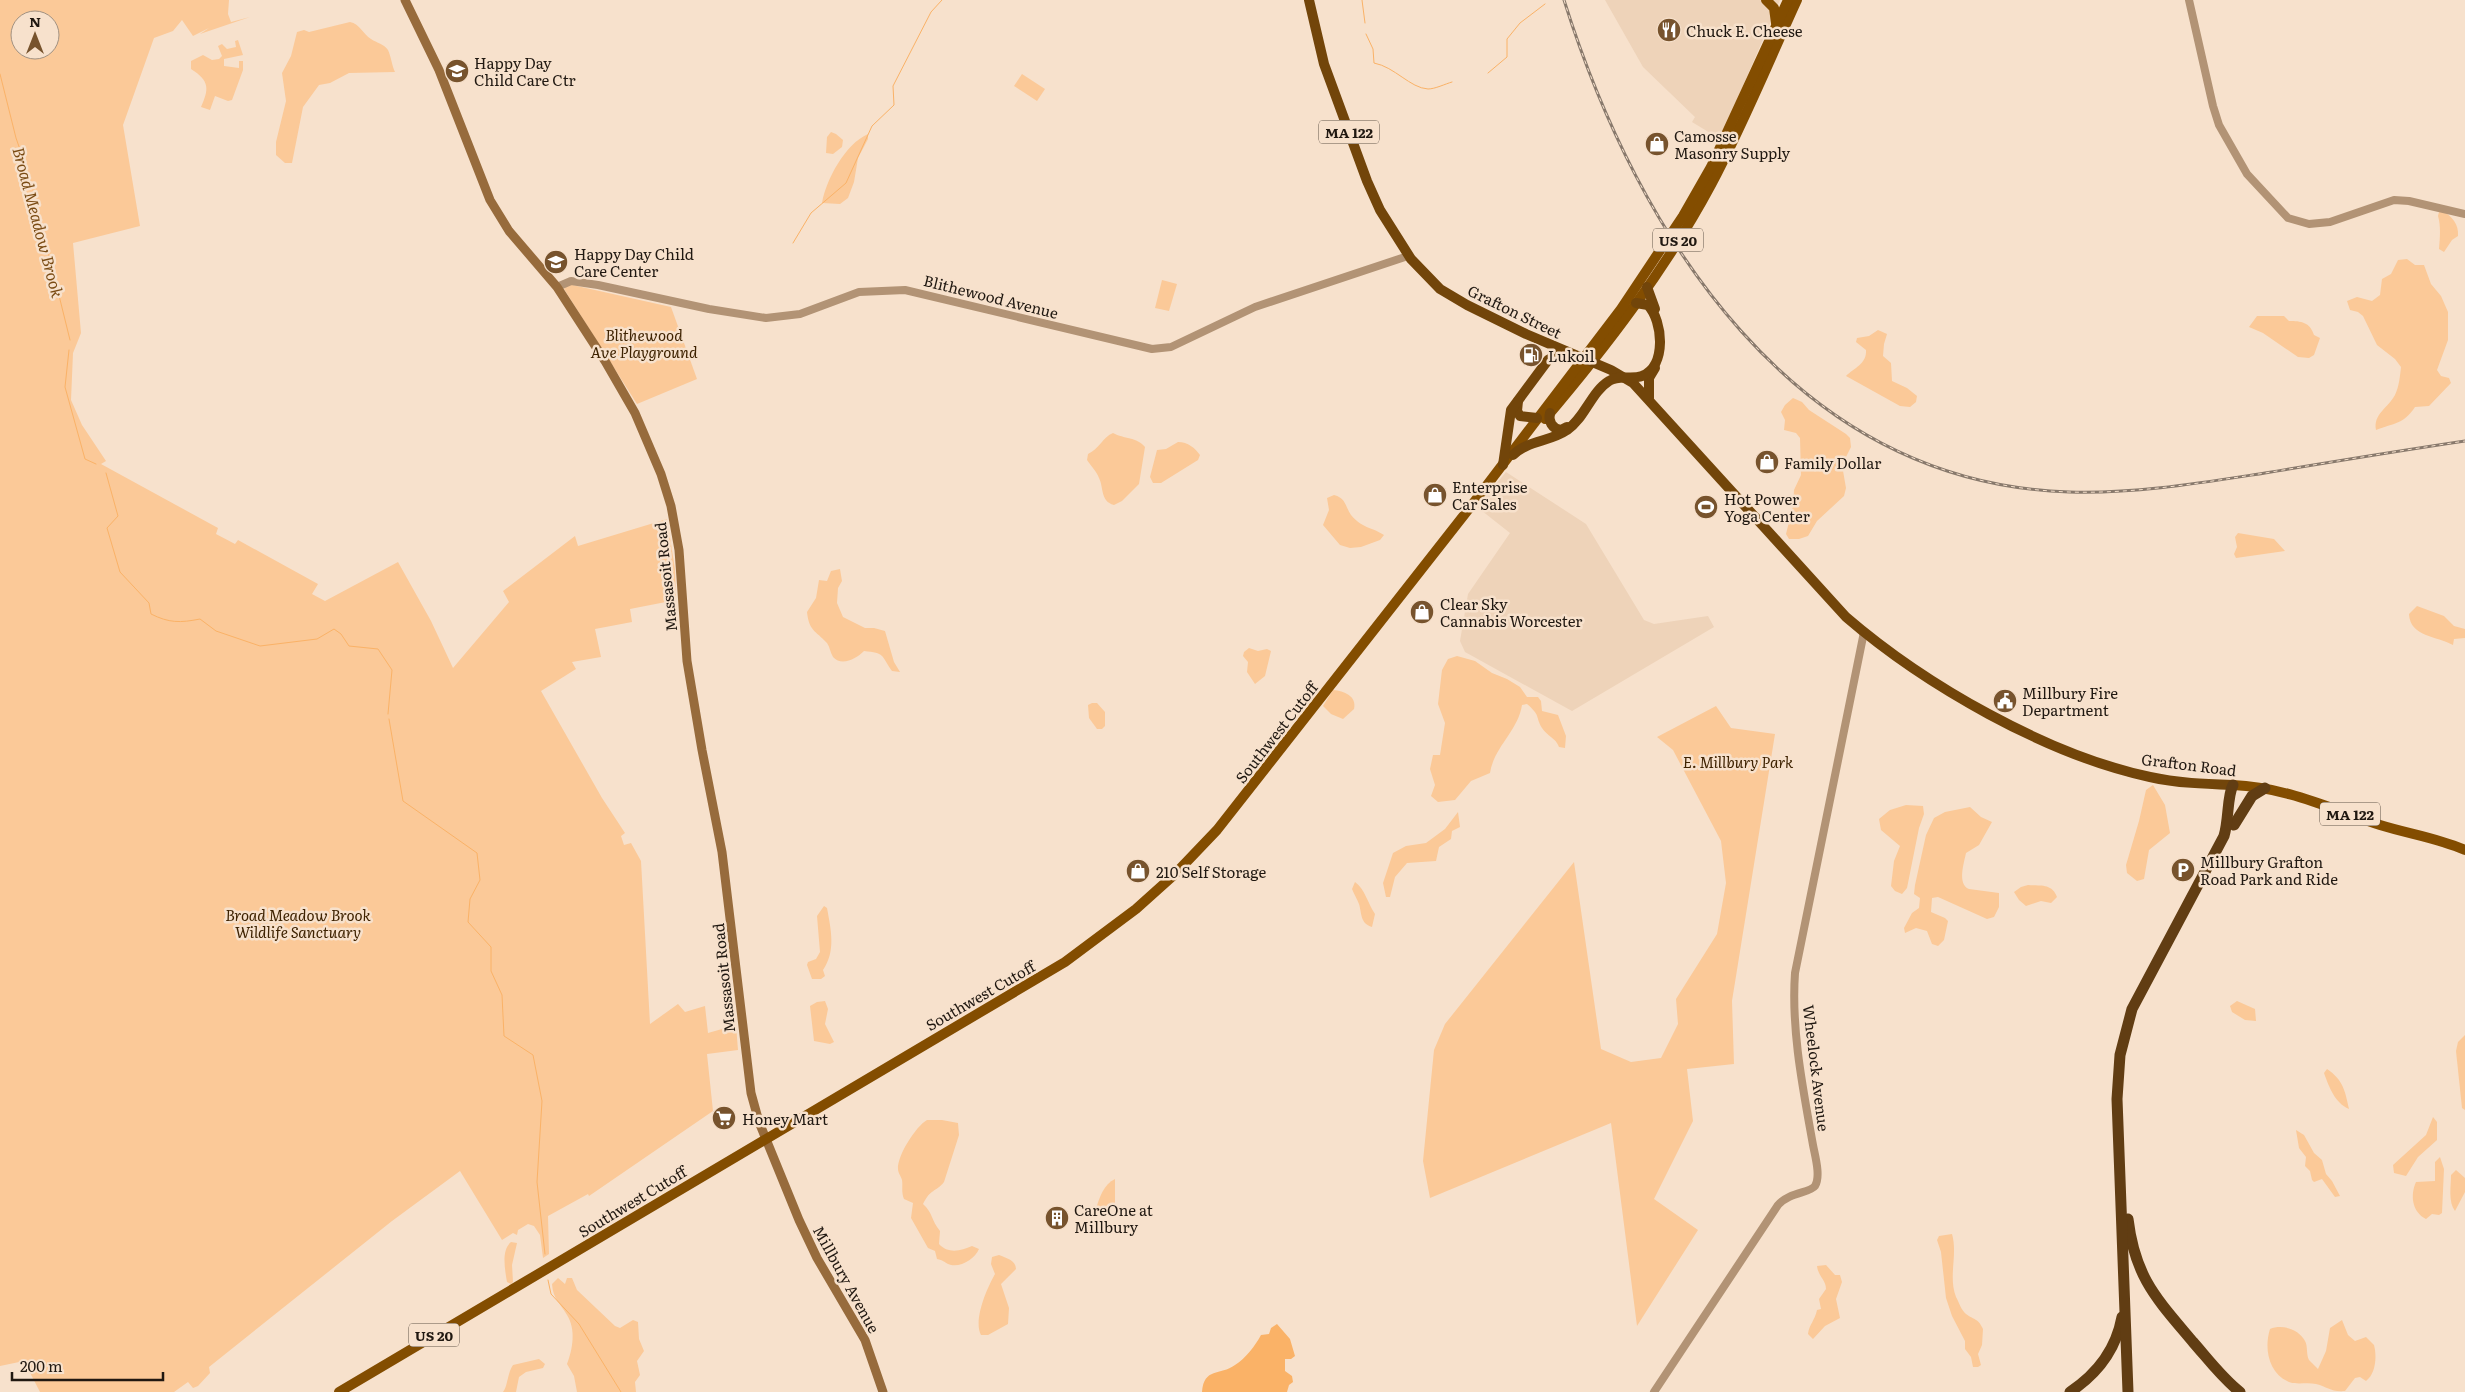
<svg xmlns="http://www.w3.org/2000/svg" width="2465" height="1392" font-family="Literata,serif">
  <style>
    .built { fill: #eed3b9 }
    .green { fill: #fbc998; fill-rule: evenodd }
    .water { fill: #fab267 }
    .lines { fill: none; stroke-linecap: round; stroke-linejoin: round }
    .stream { stroke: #fab267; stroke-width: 1 }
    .tertiary { stroke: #b29375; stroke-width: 8 }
    .secondary { stroke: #976b3c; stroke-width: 9 }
    .primary { stroke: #834d00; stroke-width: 10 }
    .trunk { stroke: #72450a; stroke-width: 10 }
    .motorway { stroke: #613d13; stroke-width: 11 }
    .rail-casing { stroke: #88796c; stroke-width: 3 }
    .rail { stroke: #f7e1cc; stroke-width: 1; stroke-dasharray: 4; stroke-linecap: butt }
    .labels { text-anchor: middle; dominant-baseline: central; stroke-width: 5; stroke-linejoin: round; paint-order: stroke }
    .shield { fill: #f7e1cc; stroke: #605449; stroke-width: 1 }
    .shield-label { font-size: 14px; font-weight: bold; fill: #201811 }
    .poi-label { font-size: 15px; fill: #201811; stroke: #f7e1cc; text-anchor: start }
    .street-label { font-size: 15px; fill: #201811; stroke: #f7e1cc }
    .park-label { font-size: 15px; font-style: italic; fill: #3e2201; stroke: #f7e1cc }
    .water-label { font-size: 16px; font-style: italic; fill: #7a4b13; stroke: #f7e1cc }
  </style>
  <rect width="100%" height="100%" fill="#f7e1cc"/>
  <g class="built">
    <path d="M1605 0H1780L1720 139 1692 122 1695 117 1643 67Z"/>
    <path d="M1506 472 1586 524 1644 620 1654 624 1708 616 1714 627 1572 711 1465 652 1460 641 1468 594 1510 533 1477 507Z"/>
  </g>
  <g class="green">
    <path d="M0 0H229L228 14 231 22 250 17 200 34 209 28 193 36 182 20 173 31 154 38 123 125 140 226 73 243 81 333 73 353 71 400 82 425 106 461 101 464 218 528 216 534 235 544 238 540 318 584 312 594 325 601 398 562 431 621 453 668 509 602 503 591 575 536 578 546 667 519 675 569 676 600 630 609 632 622 595 629 601 657 572 662 576 669 541 691 602 798 625 833 621 836 624 845 631 843 641 861 650 1024 678 1004 685 1012 705 1006 708 1033 736 1025 738 1050 707 1054 713 1111 589 1196 588 1194 548 1216 549 1254 543 1258 540 1235 534 1226 528 1224 518 1230 517 1235 513 1233 502 1240 460 1171 392 1221 209 1367 210 1373 198 1386 193 1388 188 1382 174 1392H40L24 1361 0 1366ZM20 20H50V50H20Z"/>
    <path d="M350 22C360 24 363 34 371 39 377 43 384 44 388 50 391 56 392 66 395 72L349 73 330 83 319 85 303 107 292 163H285L276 155V142L286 101 282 73 291 56 297 32 304 30 309 32Z"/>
    <path d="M238 40 243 55 224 59V66L239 68V61H243V70L232 100 228 101 215 96 210 110 201 107C209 89 210 81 191 69V61L203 55 212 60 219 59 222 56 218 46 222 44 227 49 236 47 235 41Z"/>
    <path d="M1022 74 1045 89 1037 101 1014 86Z"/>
    <path d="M831 132 836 134 843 140 842 147 833 154 826 153 827 137Z"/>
    <path d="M868 134V139L858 158 854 182 848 198 840 204 822 203C826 180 845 144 868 134Z"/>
    <path d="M2442 211C2452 216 2459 224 2458 236L2452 240 2444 252 2439 249C2440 238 2441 226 2438 216L2439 212Z"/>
    <path d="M2407 259 2415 265H2424L2431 284 2441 296 2448 312V340L2437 370 2441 376 2449 378 2451 383 2429 406 2415 407C2404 424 2394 423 2376 430 2373 414 2388 408 2395 395 2399 387 2400 376 2401 367L2395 359 2377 345 2363 316 2358 312 2350 310 2347 301 2357 297 2372 301 2380 295 2382 279 2391 274 2398 260Z"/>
    <path d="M1162 280 1177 284 1169 311 1155 308Z"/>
    <path d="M568 284 671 307 697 379 637 404 564 289Z"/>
    <path d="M2257 316H2284L2289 321C2301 321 2310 322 2314 335L2320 338 2314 355 2309 358 2298 357 2263 333 2249 327Z"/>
    <path d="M1878 330 1887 334 1884 344 1883 356 1891 363 1892 381 1907 388 1917 396 1916 402 1910 407 1900 406 1846 376C1854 368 1867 364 1866 350L1856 342 1857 338 1869 336Z"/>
    <path d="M1793 398 1802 402 1809 410 1846 434 1850 438 1851 447 1842 465 1846 488 1844 496 1817 521 1808 536 1799 539H1789L1786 534 1793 506 1794 490 1801 475 1800 438 1796 433 1784 430 1785 420 1781 412 1785 405Z"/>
    <path d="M1113 433C1124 439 1137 437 1145 447L1139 484 1122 501 1114 505C1100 501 1104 488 1099 478 1097 472 1091 466 1087 460L1088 454C1099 449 1103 437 1113 433Z"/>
    <path d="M1178 442C1188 442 1195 448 1200 455L1198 460 1161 483H1153L1150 477 1157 450 1166 449Z"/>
    <path d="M1334 495C1346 498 1345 506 1351 515 1363 529 1370 526 1384 535L1380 540 1361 547 1350 548 1340 545 1323 525 1329 510 1327 498Z"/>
    <path d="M2238 533 2274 539 2285 551 2236 558 2234 554 2237 547 2235 537Z"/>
    <path d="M840 569 842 581 838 588 837 603 843 617 865 628H874L885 631 894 662 900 672 892 671C881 655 885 653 864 651 857 658 842 667 833 657 830 652 830 647 827 643 815 630 809 631 807 612L816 598 819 580 827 581 831 571Z"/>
    <path d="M2417 606 2444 616 2454 626 2465 629V638L2454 639 2453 645C2437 636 2410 637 2409 614Z"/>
    <path d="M1249 648 1258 651 1267 649 1271 651 1265 676 1255 684 1247 672 1248 662 1243 656 1244 652Z"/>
    <path d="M1457 656 1475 661 1492 673 1507 679 1520 687 1527 697H1538L1541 701 1542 711 1558 715 1566 736 1565 748 1559 747C1556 738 1547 736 1542 728 1535 716 1541 716 1527 704L1522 705C1518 731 1494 747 1490 773L1471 781 1455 800 1438 802 1431 796 1435 785 1430 769 1433 755H1440L1445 723 1438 704 1442 670 1448 659Z"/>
    <path d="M1333 690C1344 691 1357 696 1354 709L1343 719 1331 714 1323 706Z"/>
    <path d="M1092 703H1097L1105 712V726L1102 729H1097L1089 718 1088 705Z"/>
    <path d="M1716 706 1731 728 1775 734 1732 1001 1734 1064 1687 1069 1693 1121 1654 1199 1698 1230 1637 1326 1611 1123 1430 1198 1423 1161 1434 1050 1445 1024 1574 862 1601 1049 1631 1062 1661 1058 1678 1024 1676 999 1717 934 1726 883 1721 841 1673 750 1657 737Z"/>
    <path d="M2153 785 2165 805 2170 833 2149 850 2144 879 2137 881 2127 873 2126 865 2139 821 2146 790Z"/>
    <path d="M1906 805 1923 806 1924 814 1919 828 1907 888 1902 894 1895 891 1891 886 1894 861 1900 846 1881 830 1879 819 1890 810Z"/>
    <path d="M1970 807 1981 817 1992 822 1979 845 1966 853C1964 863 1957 884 1969 889L1999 893V907L1994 917 1987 919 1938 897 1932 898 1931 912 1945 918 1948 921 1944 940 1938 946 1932 944 1927 931 1916 928 1905 933 1904 928 1912 913 1919 908 1920 898 1914 894 1915 885 1926 835 1934 818 1945 812Z"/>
    <path d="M1458 812 1460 827 1452 831 1451 839 1439 847 1436 861 1407 863 1395 877 1390 897H1386L1383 883 1393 853 1406 846 1426 843 1445 829Z"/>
    <path d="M1355 882C1365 889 1368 904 1375 914L1372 927C1360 923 1362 914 1359 904 1357 899 1354 894 1352 889Z"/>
    <path d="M2028 885C2040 886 2052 883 2057 897L2051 903 2041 901 2026 906 2019 900 2014 892 2021 887Z"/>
    <path d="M824 906 827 908C831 930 836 951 823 970L825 976 821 979H812L807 965 808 962 816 959 820 952 817 916Z"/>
    <path d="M825 1001 828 1009 825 1024 834 1042 830 1044 814 1041 810 1006 817 1002Z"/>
    <path d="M2237 1001 2255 1009 2256 1021 2245 1020 2232 1012 2230 1006Z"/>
    <path d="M2465 1035V1110L2462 1108 2456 1051 2458 1042Z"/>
    <path d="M2327 1069C2343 1080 2345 1090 2349 1109 2335 1103 2329 1087 2324 1073Z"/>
    <path d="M2433 1117 2437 1122V1140L2418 1157 2406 1176 2394 1173 2393 1165 2426 1135Z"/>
    <path d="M927 1120H942L958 1123 959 1135 944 1182C935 1193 931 1188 923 1204 933 1213 931 1220 940 1231L939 1244C948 1254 961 1251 972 1246L979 1249C975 1259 959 1269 948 1264 944 1262 943 1260 937 1259L935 1251 928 1248 911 1218 913 1203 904 1199C901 1192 903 1186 902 1180 901 1176 898 1173 898 1169 897 1156 916 1126 927 1120Z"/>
    <path d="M2296 1130 2304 1135 2314 1153 2322 1160 2326 1174 2332 1181 2340 1196 2335 1197 2322 1179 2314 1182 2312 1180 2310 1171 2305 1166 2306 1157 2299 1148Z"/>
    <path d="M2440 1157 2444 1169 2442 1213 2439 1215 2432 1214 2426 1219C2412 1212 2410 1195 2416 1182L2435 1181V1162Z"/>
    <path d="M2456 1170 2465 1178V1192L2455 1211C2448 1202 2451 1186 2451 1175Z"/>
    <path d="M1115 1179V1205L1108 1211 1100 1214 1096 1209C1099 1198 1104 1184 1115 1179Z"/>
    <path d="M1952 1234C1958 1255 1948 1276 1956 1297 1959 1302 1961 1310 1966 1314 1974 1320 1978 1318 1983 1329L1982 1345 1978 1354 1981 1365 1978 1367H1973L1971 1357 1965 1349V1341L1952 1316 1946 1298 1941 1252 1937 1240 1939 1236Z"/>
    <path d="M511 1242 517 1243 512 1265 513 1282 511 1284 507 1282C505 1270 501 1250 511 1242Z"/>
    <path d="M999 1255C1006 1258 1016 1260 1016 1269L1001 1284 1009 1308 1008 1324 988 1335H981C973 1320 987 1288 995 1274L991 1264 992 1257Z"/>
    <path d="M1826 1265 1835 1275H1840L1842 1282 1836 1299 1840 1318 1825 1326 1813 1339 1808 1334C1809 1325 1815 1320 1817 1310L1821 1309 1819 1299 1826 1289C1826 1280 1818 1276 1817 1266Z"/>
    <path d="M558 1278 565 1284 567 1278H572L577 1290 615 1326 620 1328 633 1320 638 1322 639 1339 644 1351 637 1361 640 1375 635 1382 636 1392H577L574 1376 567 1364C573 1349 576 1329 567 1315 560 1303 553 1299 552 1284Z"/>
    <path d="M2342 1320 2348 1335 2355 1341 2366 1337 2374 1345C2377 1356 2376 1374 2366 1381L2360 1377 2355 1378 2345 1391C2330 1392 2328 1387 2316 1384 2307 1382 2297 1385 2289 1382 2268 1373 2264 1348 2270 1329 2282 1324 2299 1329 2305 1341 2308 1346 2306 1354 2309 1360L2318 1369 2326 1351 2330 1328Z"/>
    <path d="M539 1359 545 1364 543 1368 526 1372 519 1377 516 1392H503C508 1386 507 1374 513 1365Z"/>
  </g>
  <path class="water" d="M1277 1324 1290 1339 1295 1356 1291 1359H1285V1371L1292 1376 1293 1382 1289 1385 1287 1392H1202C1204 1367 1220 1376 1235 1365 1246 1358 1255 1346 1261 1335L1269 1334 1271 1328Z"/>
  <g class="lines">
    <g class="stream">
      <path d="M1362 0 1365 23"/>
      <path d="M1366 34 1373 49 1374 63C1395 67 1410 88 1428 89 1435 89 1445 84 1452 82"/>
      <path d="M1488 73 1507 57V39L1520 23 1545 4"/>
      <path d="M0 74 16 138 30 178 70 340"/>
      <path d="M793 243 811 213 846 183 872 126 894 105 893 86 931 12 942 0"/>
      <path d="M69 350 65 387 85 459 96 464"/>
      <path d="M106 473 118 516 107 528 120 572 149 603 151 614C169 623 180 623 200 619L216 631 260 646 317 639 334 629 341 634 349 646 378 649 392 670 388 714"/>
      <path d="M389 719 403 801 477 853 480 880 470 899 468 922 491 947V971L502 995 504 1036 533 1055 542 1101 537 1182 545 1254"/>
      <path d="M548 1280 551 1294 579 1324 621 1392"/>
    </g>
    <g class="tertiary">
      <path d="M2189 0 2213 106 2219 125 2247 174 2288 218 2309 224 2330 222 2394 200 2409 201 2465 214"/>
      <path d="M557 287 571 281 598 285 709 309 766 318 800 314 859 292 905 290 1152 349 1171 347 1255 307 1408 256"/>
      <path d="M1654 1392 1778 1205C1789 1192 1810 1193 1815 1186 1821 1176 1815 1156 1813 1145 1803 1089 1791 1030 1795 973L1864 632"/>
    </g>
    <path class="secondary" d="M405 0 439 70 490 200 509 231 557 287 605 361 635 413 661 474 671 506 679 550 687 661 702 750 722 852 751 1093 759 1122 799 1220 817 1258 865 1340 883 1392"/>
    <g class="primary">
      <path d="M1766 0 1774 8 1776 23"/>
      <path d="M1545 419C1606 347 1666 269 1711 185 1743 125 1769 61 1797 0"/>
      <path d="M2233 785C2286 787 2331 809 2380 825 2409 834 2438 838 2465 850"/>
      <path d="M339 1392 1065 962 1136 909 1175 874 1217 830 1468 510 1621 309 1683 216 1711 167 1788 0"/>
    </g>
    <g class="trunk">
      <path d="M1309 0 1324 64 1367 181 1380 210 1411 259 1440 289 1467 305 1526 334 1611 370 1633 383 1846 617C1925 685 2047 755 2150 777 2177 783 2205 784 2233 785"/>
      <path d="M1647 287 1655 309"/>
      <path d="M1649 398V378L1655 368"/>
      <path d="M1518 401 1517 411 1520 416 1537 418"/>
      <path d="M1550 413C1548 421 1552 429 1561 430L1567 427"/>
      <path d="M1513 455C1528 440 1550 442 1567 430 1585 418 1591 392 1609 381 1619 374 1631 380 1642 376 1667 366 1663 321 1648 305L1636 303"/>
      <path d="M1503 465 1511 410 1548 360 1565 351"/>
    </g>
    <g class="motorway">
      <path d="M2234 825 2252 796 2265 788"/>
      <path d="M2128 1219C2135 1278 2157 1299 2193 1342 2208 1359 2222 1378 2240 1392"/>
      <path d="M2070 1392C2097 1374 2116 1350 2122 1317"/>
      <path d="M2128 1392 2117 1099 2120 1055 2132 1009 2224 836C2229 820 2227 796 2233 785"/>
    </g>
    <g class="rail-casing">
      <path id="rail" d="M1564 0C1638 236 1794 483 2069 492 2135 494 2200 483 2265 473 2331 462 2398 451 2465 441"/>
    </g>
    <use href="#rail" class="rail"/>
  </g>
  <defs>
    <g id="restaurant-disc" transform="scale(1.25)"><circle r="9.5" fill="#77532d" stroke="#f7e1cc"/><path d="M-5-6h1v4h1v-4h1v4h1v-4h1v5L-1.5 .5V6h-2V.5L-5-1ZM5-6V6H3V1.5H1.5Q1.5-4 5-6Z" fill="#fff"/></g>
    <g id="school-disc" transform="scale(1.25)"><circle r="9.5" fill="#77532d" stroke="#f7e1cc"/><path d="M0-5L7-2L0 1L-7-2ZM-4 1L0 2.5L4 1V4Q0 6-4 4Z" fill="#fff"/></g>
    <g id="shop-disc" transform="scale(1.25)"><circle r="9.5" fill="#77532d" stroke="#f7e1cc"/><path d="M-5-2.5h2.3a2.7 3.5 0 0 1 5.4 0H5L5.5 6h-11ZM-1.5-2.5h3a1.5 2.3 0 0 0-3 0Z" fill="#fff"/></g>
    <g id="fuel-disc" transform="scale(1.25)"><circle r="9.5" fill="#77532d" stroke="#f7e1cc"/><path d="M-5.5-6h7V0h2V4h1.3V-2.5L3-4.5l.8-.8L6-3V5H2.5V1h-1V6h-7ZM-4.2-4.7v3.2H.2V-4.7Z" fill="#fff"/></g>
    <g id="stadium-disc" transform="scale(1.25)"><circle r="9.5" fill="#77532d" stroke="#f7e1cc"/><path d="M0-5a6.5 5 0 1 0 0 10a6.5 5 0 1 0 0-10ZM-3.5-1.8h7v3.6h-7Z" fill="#fff"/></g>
    <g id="civic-disc" transform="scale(1.25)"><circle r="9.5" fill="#77532d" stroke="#f7e1cc"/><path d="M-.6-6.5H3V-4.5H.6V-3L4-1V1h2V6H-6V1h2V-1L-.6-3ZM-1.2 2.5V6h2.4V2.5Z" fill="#fff"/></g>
    <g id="parking-disc" transform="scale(1.25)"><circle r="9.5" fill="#77532d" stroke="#f7e1cc"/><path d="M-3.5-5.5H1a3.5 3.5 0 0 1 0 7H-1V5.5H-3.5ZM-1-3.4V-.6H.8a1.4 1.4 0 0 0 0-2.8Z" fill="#fff"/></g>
    <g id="supermarket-disc" transform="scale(1.25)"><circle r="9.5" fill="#77532d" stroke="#f7e1cc"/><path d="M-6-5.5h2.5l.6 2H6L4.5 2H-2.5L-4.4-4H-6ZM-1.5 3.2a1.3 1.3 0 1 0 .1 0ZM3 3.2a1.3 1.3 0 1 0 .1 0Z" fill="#fff"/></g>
    <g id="building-disc" transform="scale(1.25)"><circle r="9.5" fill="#77532d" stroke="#f7e1cc"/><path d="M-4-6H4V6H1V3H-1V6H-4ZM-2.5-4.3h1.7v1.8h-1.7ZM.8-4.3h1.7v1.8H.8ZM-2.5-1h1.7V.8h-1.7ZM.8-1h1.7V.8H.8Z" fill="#fff"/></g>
  </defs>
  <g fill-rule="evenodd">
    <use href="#restaurant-disc" x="1669" y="30"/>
    <use href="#school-disc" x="457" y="71"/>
    <use href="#shop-disc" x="1657" y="144"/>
    <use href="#school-disc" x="556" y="262"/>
    <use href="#fuel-disc" x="1531" y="355"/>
    <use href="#shop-disc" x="1767" y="462"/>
    <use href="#shop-disc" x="1435" y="495"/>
    <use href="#stadium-disc" x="1706" y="507"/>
    <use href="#shop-disc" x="1422" y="612"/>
    <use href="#civic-disc" x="2005" y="701"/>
    <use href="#parking-disc" x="2183" y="870"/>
    <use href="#shop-disc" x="1138" y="871"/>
    <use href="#supermarket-disc" x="724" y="1118"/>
    <use href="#building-disc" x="1057" y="1218"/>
  </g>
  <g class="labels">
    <g class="shield">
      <rect x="1319" y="120.5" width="60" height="23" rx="4"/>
      <rect x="1653" y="228.5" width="50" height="23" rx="4"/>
      <rect x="2320" y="802.5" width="60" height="23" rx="4"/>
      <rect x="409" y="1323.5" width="50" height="23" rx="4"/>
    </g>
    <g class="shield-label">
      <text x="1349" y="132">MA 122</text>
      <text x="1678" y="240">US 20</text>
      <text x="2350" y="814">MA 122</text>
      <text x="434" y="1335">US 20</text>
    </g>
    <g class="poi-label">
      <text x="1686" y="30">Chuck E. Cheese</text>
      <text x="474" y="62">Happy Day<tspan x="474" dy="17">Child Care Ctr</tspan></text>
      <text x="1674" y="135">Camosse<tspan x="1674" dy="17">Masonry Supply</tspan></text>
      <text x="574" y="253">Happy Day Child<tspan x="574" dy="17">Care Center</tspan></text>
      <text x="1548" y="355">Lukoil</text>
      <text x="1784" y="462">Family Dollar</text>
      <text x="1452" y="486">Enterprise<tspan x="1452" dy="17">Car Sales</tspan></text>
      <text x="1724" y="498">Hot Power<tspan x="1724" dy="17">Yoga Center</tspan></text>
      <text x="1440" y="603">Clear Sky<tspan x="1440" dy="17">Cannabis Worcester</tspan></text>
      <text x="2022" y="692">Millbury Fire<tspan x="2022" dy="17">Department</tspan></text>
      <text x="2200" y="861">Millbury Grafton<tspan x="2200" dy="17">Road Park and Ride</tspan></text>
      <text x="1156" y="871">210 Self Storage</text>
      <text x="742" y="1118">Honey Mart</text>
      <text x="1074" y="1209">CareOne at<tspan x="1074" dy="17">Millbury</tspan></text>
    </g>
    <g class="street-label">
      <text transform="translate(991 296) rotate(14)">Blithewood Avenue</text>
      <text transform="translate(1515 311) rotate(26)">Grafton Street</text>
      <text transform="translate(665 577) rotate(-96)">Massasoit Road</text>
      <text transform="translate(1276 732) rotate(-52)">Southwest Cutoff</text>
      <text transform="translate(2189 764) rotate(7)">Grafton Road</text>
      <text transform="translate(723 978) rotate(-96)">Massasoit Road</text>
      <text transform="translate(980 995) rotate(-30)">Southwest Cutoff</text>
      <text transform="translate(1817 1068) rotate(83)">Wheelock Avenue</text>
      <text transform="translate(632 1201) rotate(-31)">Southwest Cutoff</text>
      <text transform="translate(847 1279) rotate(61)">Millbury Avenue</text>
    </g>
    <g class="park-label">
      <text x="644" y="334">Blithewood<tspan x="644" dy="17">Ave Playground</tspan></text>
      <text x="1738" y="761">E. Millbury Park</text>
      <text x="298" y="914">Broad Meadow Brook<tspan x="298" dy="17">Wildlife Sanctuary</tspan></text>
    </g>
    <g class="water-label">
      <text transform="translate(39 222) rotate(75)">Broad Meadow Brook</text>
    </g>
  </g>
  <g transform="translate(35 35)"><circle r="24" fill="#f7e1cc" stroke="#a19181"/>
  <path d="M0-4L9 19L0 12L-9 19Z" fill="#77532d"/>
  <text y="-8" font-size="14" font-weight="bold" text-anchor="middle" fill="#201811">N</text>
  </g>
  <path d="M12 1372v8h151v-8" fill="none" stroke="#201811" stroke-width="2.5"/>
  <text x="20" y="1372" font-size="15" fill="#201811" stroke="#f7e1cc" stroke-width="4" paint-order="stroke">200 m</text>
</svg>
